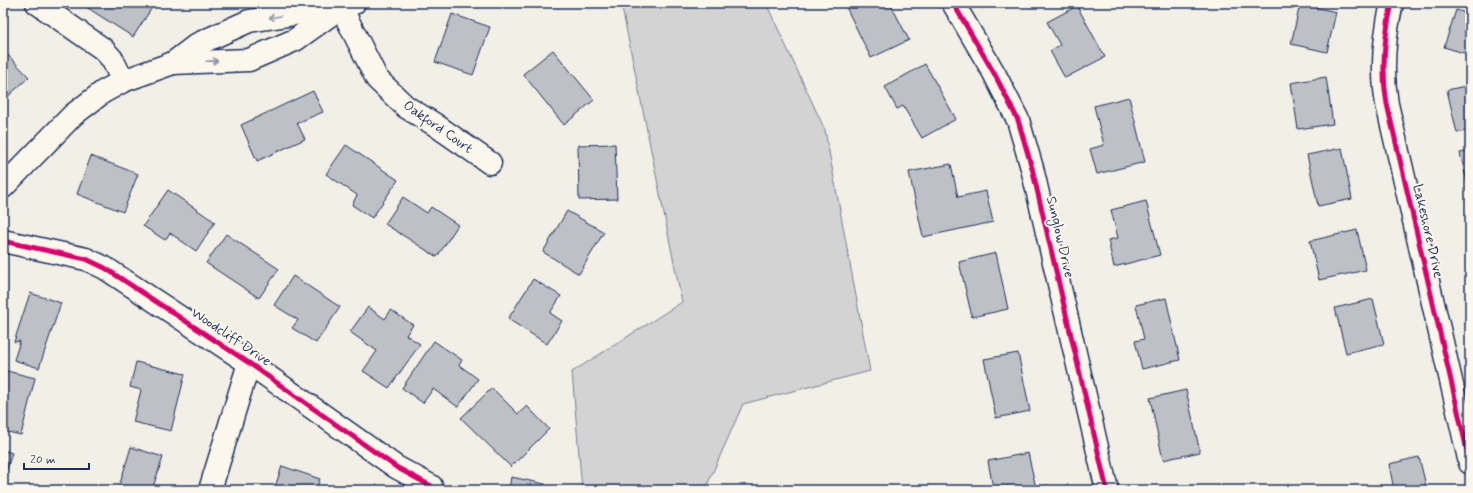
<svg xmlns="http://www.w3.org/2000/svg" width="1473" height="493" font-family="Mynerve,sans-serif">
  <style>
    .green { fill: #d2d3d2; stroke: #768198 }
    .building { fill: #bdc0c4; stroke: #1b2f5e }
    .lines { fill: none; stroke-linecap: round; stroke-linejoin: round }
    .minor-casing { stroke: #1b2f5e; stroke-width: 25 }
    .minor { stroke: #fbf7ec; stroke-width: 22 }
    .cycleway-casing { stroke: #fbf7ec; stroke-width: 8 }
    .cycleway { stroke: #d6006c; stroke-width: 5 }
    .oneway { stroke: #8b93a5 }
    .labels { text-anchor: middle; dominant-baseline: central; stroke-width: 4; stroke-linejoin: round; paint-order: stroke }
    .street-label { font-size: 14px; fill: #1b2f5e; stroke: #fbf7ec }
  </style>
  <rect width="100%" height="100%" fill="#f2efe6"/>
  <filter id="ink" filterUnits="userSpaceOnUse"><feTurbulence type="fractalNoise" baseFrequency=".025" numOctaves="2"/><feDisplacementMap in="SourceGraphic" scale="8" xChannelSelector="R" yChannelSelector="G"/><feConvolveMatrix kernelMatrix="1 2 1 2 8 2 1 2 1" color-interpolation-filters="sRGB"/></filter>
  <g filter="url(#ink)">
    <path class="green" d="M621 3H766L825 130 870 371 743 404 705 490H582L572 372 682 302Z"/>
    <g class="building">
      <path d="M80 3H155L133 37Z"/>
      <path d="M844 3H890L909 40 871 58Z"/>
      <path d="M1300 4 1336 12 1327 52 1291 44Z"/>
      <path d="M1077 6 1105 57 1065 78 1050 51 1060 45 1047 22Z"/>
      <path d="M1456 10 1470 14V55L1444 47Z"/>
      <path d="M452 14 490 27 473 75 435 62Z"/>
      <path d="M3 50 29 77 3 101Z"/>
      <path d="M553 50 594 100 564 125 523 74Z"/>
      <path d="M925 64 956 119 922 138 903 106 897 109 885 87Z"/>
      <path d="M1326 77 1333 124 1298 129 1291 83Z"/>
      <path d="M1470 85V130L1457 133 1447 90Z"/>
      <path d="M313 91 323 112 297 123 305 139 257 161 241 125Z"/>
      <path d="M1129 97 1145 162 1097 174 1090 149 1104 145 1094 106Z"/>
      <path d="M615 144 617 199 579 200 578 145Z"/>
      <path d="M346 145 398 180 372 218 352 205 357 195 326 174Z"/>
      <path d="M1342 148 1352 199 1318 206 1307 155Z"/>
      <path d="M1470 151V194L1460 153Z"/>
      <path d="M91 156 138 174 123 212 77 194Z"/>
      <path d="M951 164 958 197 986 191 993 222 923 237 909 172Z"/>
      <path d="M168 190 215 222 196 251 170 233 165 240 143 226Z"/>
      <path d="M403 197 427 213 431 207 458 225 437 257 385 224Z"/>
      <path d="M1146 201 1160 255 1114 267 1108 240 1118 238 1111 210Z"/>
      <path d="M567 211 604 232 579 274 543 252Z"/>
      <path d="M1357 230 1366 270 1319 280 1310 241Z"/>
      <path d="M226 234 279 269 259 298 206 263Z"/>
      <path d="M996 253 1008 309 972 317 959 262Z"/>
      <path d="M293 276 340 307 316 343 292 328 298 320 274 305Z"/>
      <path d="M533 279 561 296 550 313 562 321 547 344 508 319Z"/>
      <path d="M30 293 61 303 39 368 14 360 20 341 14 342Z"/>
      <path d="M1166 298 1180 360 1142 369 1135 341 1144 339 1136 305Z"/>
      <path d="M1373 299 1384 344 1346 353 1335 308Z"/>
      <path d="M368 307 385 319 391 310 413 325 406 335 420 344 389 388 363 371 377 351 350 332Z"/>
      <path d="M434 341 462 360 459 365 478 379 458 407 433 389 423 403 402 388Z"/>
      <path d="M1018 353 1030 411 996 418 984 359Z"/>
      <path d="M136 362 185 374 171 431 133 422 141 390 130 387Z"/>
      <path d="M3 370 35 378 21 435 3 431Z"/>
      <path d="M492 388 518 414 527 406 549 429 511 467 461 418Z"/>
      <path d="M1186 390 1200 452 1163 460 1150 398Z"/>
      <path d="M131 447 163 457 152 490H118Z"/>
      <path d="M3 450 12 453 3 481Z"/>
      <path d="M1028 453 1036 488 1048 485 1049 490H986L993 488 988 461Z"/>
      <path d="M1419 457 1427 490H1394L1389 464Z"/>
      <path d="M282 466 320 479 316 490H274Z"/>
      <path d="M511 477 545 484 544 490H509Z"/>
    </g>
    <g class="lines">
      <g class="minor-casing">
        <g id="minor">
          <path d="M37 3 103 49 112 59 123 81"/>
          <path d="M953 3 994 73 1018 120 1032 168 1107 490"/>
          <path d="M1392 3C1384 37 1381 70 1387 104L1470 463"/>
          <path d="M341 7 377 79 406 107 434 124 490 163"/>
          <path d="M173 63 249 60 295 40 337 10"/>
          <path d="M3 187 73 115 103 92 123 81 173 63 198 44 249 21 341 7 354 3"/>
          <path d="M3 241 86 259 105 268 249 363 396 467 431 486"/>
          <path d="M210 490 249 363"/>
        </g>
      </g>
      <use href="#minor" class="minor"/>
      <g class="cycleway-casing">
        <g id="cycleway">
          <path d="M953 3 994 73 1018 120 1032 168 1107 490"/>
          <path d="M1392 3C1384 37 1381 70 1387 104L1470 463"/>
          <path d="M3 241 86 259 105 268 249 363 396 467 431 486"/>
        </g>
      </g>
      <use href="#cycleway" class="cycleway"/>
    </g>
    <defs><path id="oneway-shaft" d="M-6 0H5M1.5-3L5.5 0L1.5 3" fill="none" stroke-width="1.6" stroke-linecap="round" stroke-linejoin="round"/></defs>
    <g class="oneway">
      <use href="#oneway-shaft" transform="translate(275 17) rotate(171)"/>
      <use href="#oneway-shaft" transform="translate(212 61) rotate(-2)"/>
    </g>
  </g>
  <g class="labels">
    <g class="street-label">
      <text transform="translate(438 127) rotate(35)">Oakford Court</text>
      <text transform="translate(1428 231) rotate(77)">Lakeshore Drive</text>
      <text transform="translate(1060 237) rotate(77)">Sunglow Drive</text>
      <text transform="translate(231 337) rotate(34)">Woodcliff Drive</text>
    </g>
  </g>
  <rect width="1473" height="493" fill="none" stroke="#fbf7ec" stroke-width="16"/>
  <rect x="8" y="8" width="1457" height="477" fill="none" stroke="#1b2f5e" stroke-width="1.5" filter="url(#ink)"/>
  <path d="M24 463v6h65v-6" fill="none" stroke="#1b2f5e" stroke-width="2"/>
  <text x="30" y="463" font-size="12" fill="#1b2f5e" stroke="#fbf7ec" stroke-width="3" paint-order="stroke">20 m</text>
</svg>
